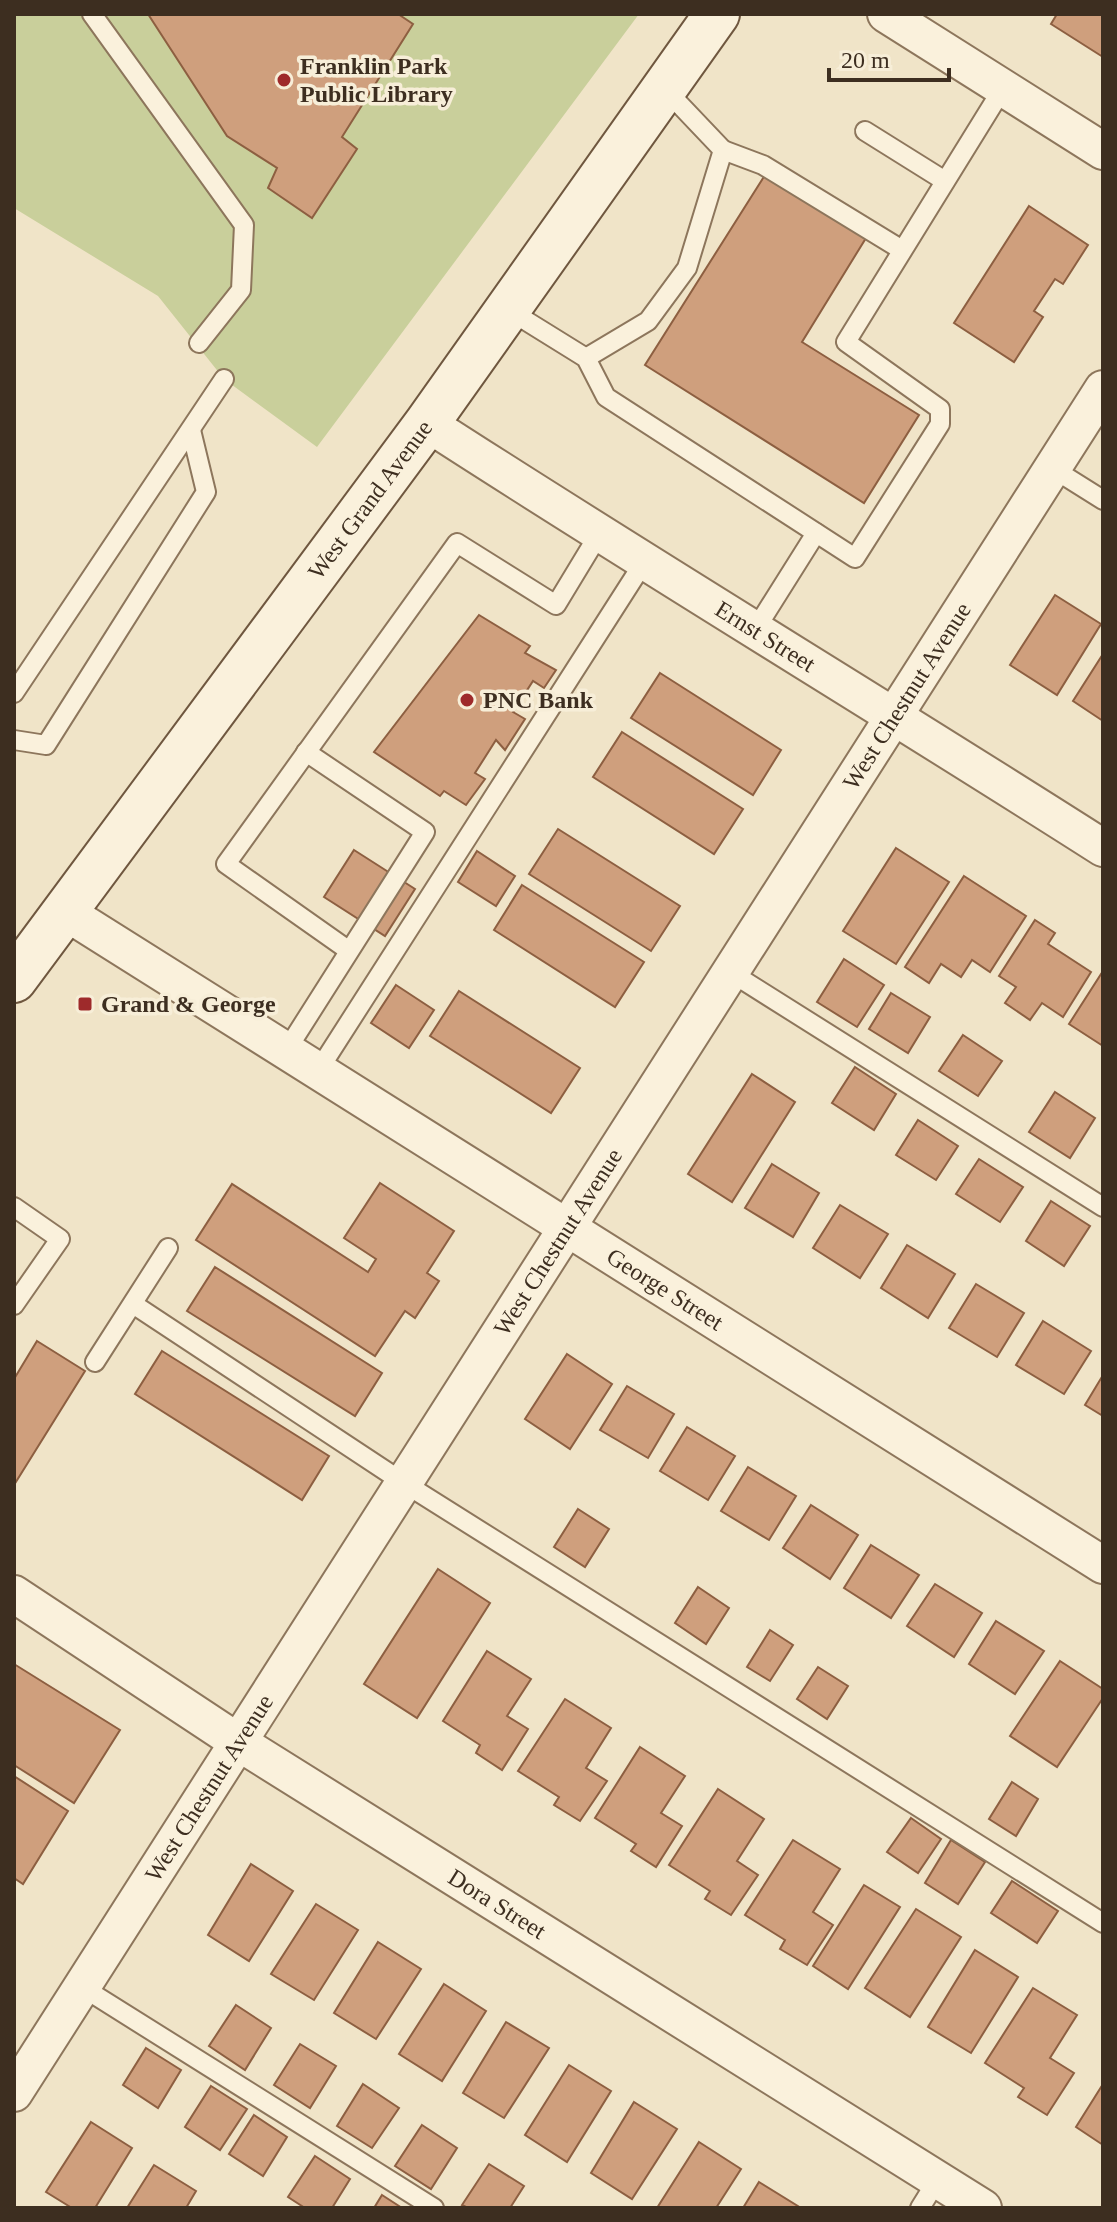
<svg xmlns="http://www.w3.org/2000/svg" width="1117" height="2222" font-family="'Times New Roman',serif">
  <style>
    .green { fill: #c9cf9b }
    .building { fill: #cf9f7d; stroke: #8d5f41; stroke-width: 2 }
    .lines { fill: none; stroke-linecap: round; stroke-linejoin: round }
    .lane-casing { stroke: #8d765c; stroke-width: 22 }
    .street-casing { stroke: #8d765c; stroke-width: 40 }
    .secondary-casing { stroke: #6f573f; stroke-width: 48 }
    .lane { stroke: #faf1dc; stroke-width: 18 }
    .street { stroke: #faf1dc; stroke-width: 36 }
    .secondary { stroke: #faf1dc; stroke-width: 44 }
    .poi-dot { fill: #9e2a2b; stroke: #f7eed8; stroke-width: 3 }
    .labels { text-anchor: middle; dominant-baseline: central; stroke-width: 7; stroke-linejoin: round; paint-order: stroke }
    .poi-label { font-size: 24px; font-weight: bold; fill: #3d2e20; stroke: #f7eed8; text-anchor: start }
    .street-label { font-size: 24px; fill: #3d2e20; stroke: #f7eed8 }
  </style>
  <rect width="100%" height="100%" fill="#f0e4c8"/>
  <path class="green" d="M14 14H639L317 447 224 379 158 296 14 208Z"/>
  <g class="building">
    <path d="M148 14H398L413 24 342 137 357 149 312 218 268 188 277 168 227 136Z"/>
    <path d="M1057 14H1103V57L1051 24Z"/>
    <path d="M765 175 866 238 802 342 919 415 864 503 645 365Z"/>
    <path d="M1029 206 1088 245 1063 284 1055 279 1034 311 1043 317 1014 362 954 323Z"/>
    <path d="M1055 595 1101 624 1057 695 1010 665Z"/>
    <path d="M479 615 530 646 525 653 556 670 544 688 533 681 513 712 525 719 505 750 496 740 475 773 485 779 466 805 444 791 440 796 374 752Z"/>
    <path d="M1103 654V721L1073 701Z"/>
    <path d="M660 673 781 750 753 795 631 718Z"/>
    <path d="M622 732 743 809 714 854 593 777Z"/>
    <path d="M558 829 680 906 651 951 529 874Z"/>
    <path d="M896 848 949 882 896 964 843 931Z"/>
    <path d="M354 850 415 889 385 936 324 897Z"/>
    <path d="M477 851 515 876 496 906 458 882Z"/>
    <path d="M964 876 1026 916 990 972 972 960 961 977 941 964 929 983 905 967Z"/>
    <path d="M522 885 644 962 615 1007 494 930Z"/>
    <path d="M1035 920 1055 933 1048 944 1091 972 1063 1017 1042 1003 1030 1020 1005 1003 1016 987 999 976Z"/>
    <path d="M844 959 884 985 857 1027 817 1002Z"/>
    <path d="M1103 971V1046L1069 1024Z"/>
    <path d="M396 985 434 1010 409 1048 371 1023Z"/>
    <path d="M459 991 580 1068 551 1113 430 1036Z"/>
    <path d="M891 993 930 1017 908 1053 869 1029Z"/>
    <path d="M963 1035 1002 1061 978 1096 939 1071Z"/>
    <path d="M855 1067 896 1094 874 1130 832 1103Z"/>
    <path d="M752 1074 795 1102 732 1202 688 1174Z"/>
    <path d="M1055 1092 1095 1118 1070 1158 1029 1132Z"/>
    <path d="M918 1120 958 1146 936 1180 896 1155Z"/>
    <path d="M979 1159 1023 1187 1000 1222 956 1194Z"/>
    <path d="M772 1164 819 1193 793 1237 745 1208Z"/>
    <path d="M380 1183 454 1231 427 1273 439 1281 415 1318 405 1311 375 1356 196 1240 232 1184 368 1272 376 1259 344 1238Z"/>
    <path d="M1051 1201 1090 1226 1064 1266 1026 1241Z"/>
    <path d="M840 1205 888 1234 860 1278 813 1248Z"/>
    <path d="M907 1245 955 1274 928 1318 881 1288Z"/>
    <path d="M215 1267 382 1373 355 1416 187 1311Z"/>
    <path d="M976 1284 1024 1313 997 1357 949 1328Z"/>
    <path d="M1043 1321 1091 1351 1064 1394 1016 1365Z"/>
    <path d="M37 1341 85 1371 14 1485V1379Z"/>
    <path d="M162 1351 329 1456 302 1500 135 1394Z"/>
    <path d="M567 1354 612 1384 570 1449 525 1419Z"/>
    <path d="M1103 1375V1416L1085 1405Z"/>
    <path d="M627 1386 674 1414 648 1458 600 1430Z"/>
    <path d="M687 1427 735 1456 708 1500 660 1471Z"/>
    <path d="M748 1467 796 1496 769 1540 721 1511Z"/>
    <path d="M811 1505 858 1535 830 1579 783 1548Z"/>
    <path d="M578 1509 609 1529 585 1567 554 1547Z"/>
    <path d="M871 1545 919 1575 891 1618 844 1588Z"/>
    <path d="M438 1569 490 1603 417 1718 364 1684Z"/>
    <path d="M935 1584 982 1613 954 1657 907 1626Z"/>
    <path d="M698 1587 729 1608 706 1644 675 1623Z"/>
    <path d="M996 1621 1044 1651 1015 1694 969 1664Z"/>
    <path d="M770 1630 793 1645 770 1681 747 1667Z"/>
    <path d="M487 1651 531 1679 507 1716 528 1729 502 1770 476 1753 480 1745 443 1721Z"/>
    <path d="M1060 1661 1103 1689V1698L1057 1767 1010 1736Z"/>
    <path d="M14 1664 120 1730 74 1803 14 1765Z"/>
    <path d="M818 1667 848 1686 827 1719 797 1699Z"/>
    <path d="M565 1699 611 1728 586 1768 607 1781 580 1821 554 1805 559 1797 518 1771Z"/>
    <path d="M640 1747 685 1776 661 1813 682 1826 656 1867 631 1851 636 1844 595 1818Z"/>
    <path d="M14 1776 68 1811 23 1884 14 1878Z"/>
    <path d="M1012 1782 1038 1799 1016 1836 989 1819Z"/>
    <path d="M718 1789 764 1819 737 1861 758 1875 731 1915 705 1899 710 1891 669 1865Z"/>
    <path d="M911 1818 941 1839 918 1873 887 1852Z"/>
    <path d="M793 1840 840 1869 813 1912 833 1925 807 1965 780 1949 785 1940 745 1915Z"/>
    <path d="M951 1840 985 1862 958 1904 925 1883Z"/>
    <path d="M251 1864 293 1891 249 1961 208 1935Z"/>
    <path d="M1012 1881 1058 1911 1037 1943 991 1913Z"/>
    <path d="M864 1885 900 1907 848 1989 813 1966Z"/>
    <path d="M316 1904 358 1930 314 2000 271 1974Z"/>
    <path d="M916 1909 961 1937 910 2017 865 1988Z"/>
    <path d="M378 1942 421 1969 376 2039 334 2013Z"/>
    <path d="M975 1950 1018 1977 971 2053 928 2027Z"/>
    <path d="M444 1984 486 2011 442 2081 399 2054Z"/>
    <path d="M1033 1988 1077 2015 1050 2058 1074 2073 1047 2115 1018 2097 1024 2088 985 2063Z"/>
    <path d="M236 2005 271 2028 245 2070 209 2046Z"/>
    <path d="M506 2022 549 2048 504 2118 463 2093Z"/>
    <path d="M300 2044 336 2066 310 2108 274 2085Z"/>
    <path d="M146 2048 181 2070 158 2108 123 2085Z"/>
    <path d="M569 2065 611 2091 567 2162 525 2135Z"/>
    <path d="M363 2084 399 2108 372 2148 337 2126Z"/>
    <path d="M1103 2084V2145L1076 2127Z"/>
    <path d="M211 2086 247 2109 220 2150 185 2127Z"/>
    <path d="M634 2102 677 2129 632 2199 591 2173Z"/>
    <path d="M254 2115 287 2137 263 2176 229 2154Z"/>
    <path d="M91 2122 132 2148 95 2208H72L46 2192Z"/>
    <path d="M422 2125 457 2148 431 2189 395 2166Z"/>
    <path d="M699 2142 741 2169 716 2208H657Z"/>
    <path d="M315 2156 350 2179 332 2208H305L288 2197Z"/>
    <path d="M489 2164 524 2186 510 2208H468L462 2205Z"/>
    <path d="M154 2165 196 2191 186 2208H127Z"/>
    <path d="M759 2182 801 2208H743Z"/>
    <path d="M382 2195 402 2208H374Z"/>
  </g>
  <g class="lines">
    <g class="lane-casing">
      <g id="lane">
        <path d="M92 14 244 225 241 290 199 343"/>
        <path d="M865 131 945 181"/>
        <path d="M723 150 763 165 902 250"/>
        <path d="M507 309 586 358 606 397 855 558 940 424V409L846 342 1003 88"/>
        <path d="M586 358 648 321 687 268 723 150 665 89"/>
        <path d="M1052 468 1103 500"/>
        <path d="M755 630 816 533"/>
        <path d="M14 693 224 379"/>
        <path d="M14 740 46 745 206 492 191 430"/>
        <path d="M348 950 226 864 457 543 556 605 599 534"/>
        <path d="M730 972 1103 1207"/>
        <path d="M286 1051 425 832 306 752"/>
        <path d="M318 1071 644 562"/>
        <path d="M14 1207 60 1239 14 1305"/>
        <path d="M133 1304 404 1483 1103 1923"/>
        <path d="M95 1362 168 1248"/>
        <path d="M82 1987 434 2208"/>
        <path d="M920 2208 938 2179"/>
      </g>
    </g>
    <g class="street-casing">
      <g id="street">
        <path d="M886 14 1103 151"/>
        <path id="s1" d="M427 423C651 568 879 705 1103 848"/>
        <path id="s2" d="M64 911 1103 1565"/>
        <path id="s3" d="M14 1594 238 1742 983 2208"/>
        <path id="s4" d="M14 2093 1103 389"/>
      </g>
    </g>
    <g class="secondary-casing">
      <g id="secondary">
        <path id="s5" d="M14 980 427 423 717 14"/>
      </g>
    </g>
    <use href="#lane" class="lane"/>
    <use href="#street" class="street"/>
    <use href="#secondary" class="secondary"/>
  </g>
  <g class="poi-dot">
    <circle cx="284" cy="80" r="8"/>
    <circle cx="467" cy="700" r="8"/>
    <rect x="77" y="996" width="16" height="16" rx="4"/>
  </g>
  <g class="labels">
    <g class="poi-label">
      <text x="300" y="66">Franklin Park<tspan x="300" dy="28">Public Library</tspan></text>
      <text x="483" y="700">PNC Bank</text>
      <text x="101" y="1004">Grand &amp; George</text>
    </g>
    <g class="street-label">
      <text stroke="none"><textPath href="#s5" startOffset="598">West Grand Avenue</textPath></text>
      <text stroke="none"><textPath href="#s1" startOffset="400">Ernst Street</textPath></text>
      <text stroke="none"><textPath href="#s4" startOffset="1658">West Chestnut Avenue</textPath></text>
      <text stroke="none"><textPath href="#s4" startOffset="1010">West Chestnut Avenue</textPath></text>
      <text stroke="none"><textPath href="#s2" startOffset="710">George Street</textPath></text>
      <text stroke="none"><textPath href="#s4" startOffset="362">West Chestnut Avenue</textPath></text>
      <text stroke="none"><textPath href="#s3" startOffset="574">Dora Street</textPath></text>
    </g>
  </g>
  <rect width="1117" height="2222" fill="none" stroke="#3d2e20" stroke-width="32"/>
  <path d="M829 68v12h120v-12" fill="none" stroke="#3d2e20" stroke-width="4"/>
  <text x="841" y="68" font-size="24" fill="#3d2e20" stroke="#f7eed8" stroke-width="6" paint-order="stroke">20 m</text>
</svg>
